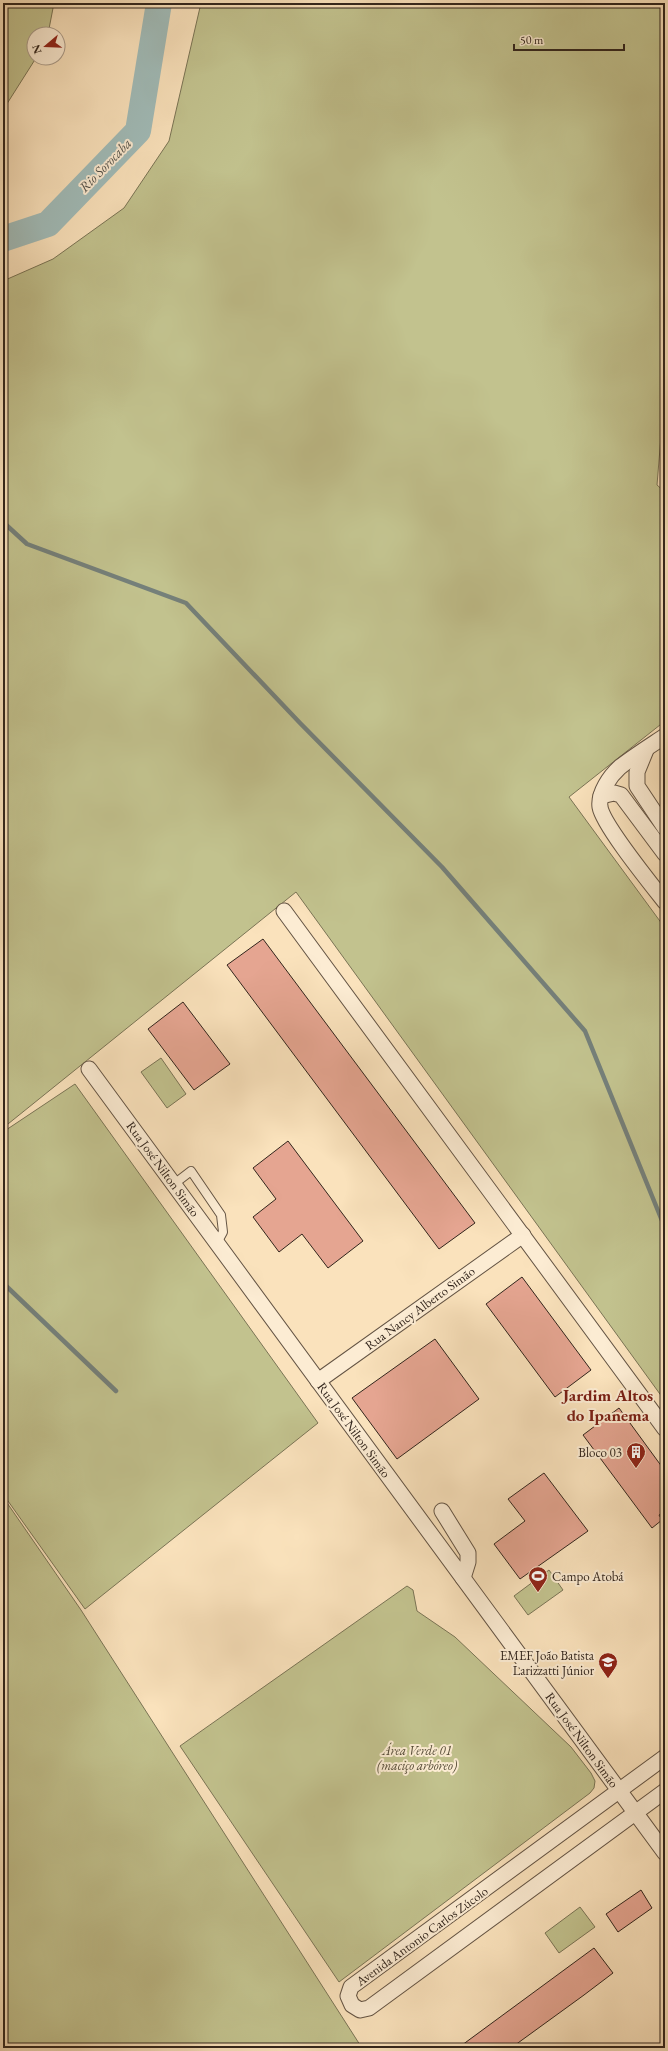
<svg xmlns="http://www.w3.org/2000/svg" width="668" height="2051" font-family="'EB Garamond',serif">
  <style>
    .green { fill: #c2c28e; stroke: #7a7455 }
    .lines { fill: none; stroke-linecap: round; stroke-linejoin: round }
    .stream { stroke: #75807a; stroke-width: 4.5 }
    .river { stroke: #a1bcb9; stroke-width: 26 }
    .building { fill: #e5a591; stroke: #32251c }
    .lane-casing { stroke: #645444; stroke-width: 10 }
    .street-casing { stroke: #645444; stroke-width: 17 }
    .lane { stroke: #fcecd3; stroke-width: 8 }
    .street { stroke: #fcecd3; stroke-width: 15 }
    .labels { text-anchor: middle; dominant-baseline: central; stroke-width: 4; stroke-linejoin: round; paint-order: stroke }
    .street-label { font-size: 13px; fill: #32251c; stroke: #fcecd3 }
    .poi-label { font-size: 13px; fill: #32251c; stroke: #fcecd3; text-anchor: end }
    .park-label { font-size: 13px; font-style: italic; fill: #564c38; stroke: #fcecd3 }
    .water-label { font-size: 14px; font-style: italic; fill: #53524b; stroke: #fcecd3 }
    .district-label { font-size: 17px; font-weight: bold; fill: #7a1f14; stroke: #fcecd3 }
  </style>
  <rect width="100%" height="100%" fill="#fae2bc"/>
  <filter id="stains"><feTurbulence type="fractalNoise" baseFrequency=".005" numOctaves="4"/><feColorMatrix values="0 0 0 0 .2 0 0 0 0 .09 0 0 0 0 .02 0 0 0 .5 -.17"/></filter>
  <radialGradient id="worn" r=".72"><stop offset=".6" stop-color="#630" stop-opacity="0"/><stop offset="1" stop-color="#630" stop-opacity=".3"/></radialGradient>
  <g class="green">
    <path d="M3 3H54L48 34H34V58H36L3 110Z"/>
    <path d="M201 3H665V387L657 485 665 492V721L569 797 665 928V1401L296 892 3 1128V281L53 259 124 208 169 141Z"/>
    <path d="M161 1058 186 1094 167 1108 141 1072Z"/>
    <path d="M75 1084 318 1423 85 1609 3 1494V1132Z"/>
    <path d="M3 1497 81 1610 362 2048H3Z"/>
    <path d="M549 1570 563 1590 528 1615 514 1596Z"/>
    <path d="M407 1586 413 1590 417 1611 455 1637 571 1747 591 1773 595 1781 594 1788 590 1793 339 1982 180 1746Z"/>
    <path d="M580 1907 595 1927 559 1953 545 1933Z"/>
  </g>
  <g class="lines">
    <g class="stream">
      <path d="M3 522 27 544 186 603 300 723 442 867 585 1031 665 1228"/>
      <path d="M3 1283 116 1391"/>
    </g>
    <path class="river" d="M3 239 48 224 138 131 159 3"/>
  </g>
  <g class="building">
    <path d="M263 939 475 1223 439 1249 227 965Z"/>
    <path d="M183 1002 230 1064 194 1090 148 1029Z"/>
    <path d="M288 1141 363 1241 328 1268 302 1234 279 1252 253 1217 276 1199 253 1168Z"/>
    <path d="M522 1277 591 1370 555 1397 486 1304Z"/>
    <path d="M435 1339 479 1399 397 1459 352 1398Z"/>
    <path d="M619 1408 665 1471V1511L659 1515 662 1520 652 1528 583 1435Z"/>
    <path d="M544 1473 588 1531 520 1579 494 1544 525 1521 508 1499Z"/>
    <path d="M641 1890 652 1908 618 1932 606 1914Z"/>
    <path d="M594 1948 613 1973 584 1995 511 2048H458Z"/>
  </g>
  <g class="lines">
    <g class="lane-casing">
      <path id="lane" d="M174 1184 191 1171 221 1215 223 1232 217 1243"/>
    </g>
    <g class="street-casing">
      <g id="street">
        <path d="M665 736C650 746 634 756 620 767 610 776 598 793 600 807 603 825 651 884 665 902"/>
        <path d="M646 750 637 772V786L665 828"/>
        <path d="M601 796 614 793 621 795 665 854"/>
        <path d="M284 911 665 1429"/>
        <path d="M89 1069 665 1853"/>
        <path d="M318 1381 523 1235"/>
        <path d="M442 1511 468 1553V1562L463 1578"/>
        <path d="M665 1757 351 1987 348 1996 352 2005 360 2010 369 2008 665 1791"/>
      </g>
    </g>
    <use href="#lane" class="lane"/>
    <use href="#street" class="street"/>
  </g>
  <defs>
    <g id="building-pin" transform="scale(1)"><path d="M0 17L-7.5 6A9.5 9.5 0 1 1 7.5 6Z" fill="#8f2418" stroke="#fcecd3"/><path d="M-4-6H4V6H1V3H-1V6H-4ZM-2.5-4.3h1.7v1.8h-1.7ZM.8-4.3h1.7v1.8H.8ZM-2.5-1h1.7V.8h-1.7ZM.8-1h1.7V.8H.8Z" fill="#fff"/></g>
    <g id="stadium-pin" transform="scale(1)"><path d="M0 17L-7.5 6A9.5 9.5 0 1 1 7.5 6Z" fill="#8f2418" stroke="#fcecd3"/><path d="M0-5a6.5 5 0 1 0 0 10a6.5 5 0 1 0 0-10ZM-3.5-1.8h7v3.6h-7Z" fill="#fff"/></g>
    <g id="school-pin" transform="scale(1)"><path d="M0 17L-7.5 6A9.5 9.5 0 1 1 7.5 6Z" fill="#8f2418" stroke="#fcecd3"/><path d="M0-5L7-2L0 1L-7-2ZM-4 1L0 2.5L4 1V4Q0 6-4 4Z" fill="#fff"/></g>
  </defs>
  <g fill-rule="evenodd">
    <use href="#building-pin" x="636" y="1452"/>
    <use href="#stadium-pin" x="538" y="1576"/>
    <use href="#school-pin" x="608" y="1662"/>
  </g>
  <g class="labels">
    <g class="street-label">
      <text transform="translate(163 1169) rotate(54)">Rua José Nilton Simão</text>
      <text transform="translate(420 1308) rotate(-36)">Rua Nancy Alberto Simão</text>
      <text transform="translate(354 1430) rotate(54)">Rua José Nilton Simão</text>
      <text transform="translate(582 1740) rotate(54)">Rua José Nilton Simão</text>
      <text transform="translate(422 1936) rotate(-36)">Avenida Antonio Carlos Zúcolo</text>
    </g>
    <g class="poi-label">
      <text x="622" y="1452">Bloco 03</text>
      <text x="552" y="1576" text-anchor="start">Campo Atobá</text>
      <text x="594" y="1655">EMEF João Batista<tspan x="594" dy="15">Larizzatti Júnior</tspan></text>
    </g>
    <g class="park-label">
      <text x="417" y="1750">Área Verde 01<tspan x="417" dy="15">(maciço arbóreo)</tspan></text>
    </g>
    <g class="water-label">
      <text transform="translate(105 165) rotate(-46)">Rio Sorocaba</text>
    </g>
    <g class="district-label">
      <text x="608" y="1395">Jardim Altos<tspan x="608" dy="20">do Ipanema</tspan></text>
    </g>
  </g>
  <rect width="668" height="2051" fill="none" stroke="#fae2bc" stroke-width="16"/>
  <rect x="4" y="4" width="660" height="2043" fill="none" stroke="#32251c" stroke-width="2"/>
  <rect x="8" y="8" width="652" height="2035" fill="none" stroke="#32251c"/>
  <g transform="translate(46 46) rotate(251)"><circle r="19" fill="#fcecd3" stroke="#ab9c8a"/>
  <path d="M0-3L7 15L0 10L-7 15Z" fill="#8f2418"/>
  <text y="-6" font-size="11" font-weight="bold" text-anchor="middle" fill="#32251c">N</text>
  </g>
  <path d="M514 44v6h110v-6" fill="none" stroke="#32251c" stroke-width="2"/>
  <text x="520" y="44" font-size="12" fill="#32251c" stroke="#fcecd3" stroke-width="3" paint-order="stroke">50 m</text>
  <rect width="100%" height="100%" filter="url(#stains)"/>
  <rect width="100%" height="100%" fill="url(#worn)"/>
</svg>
